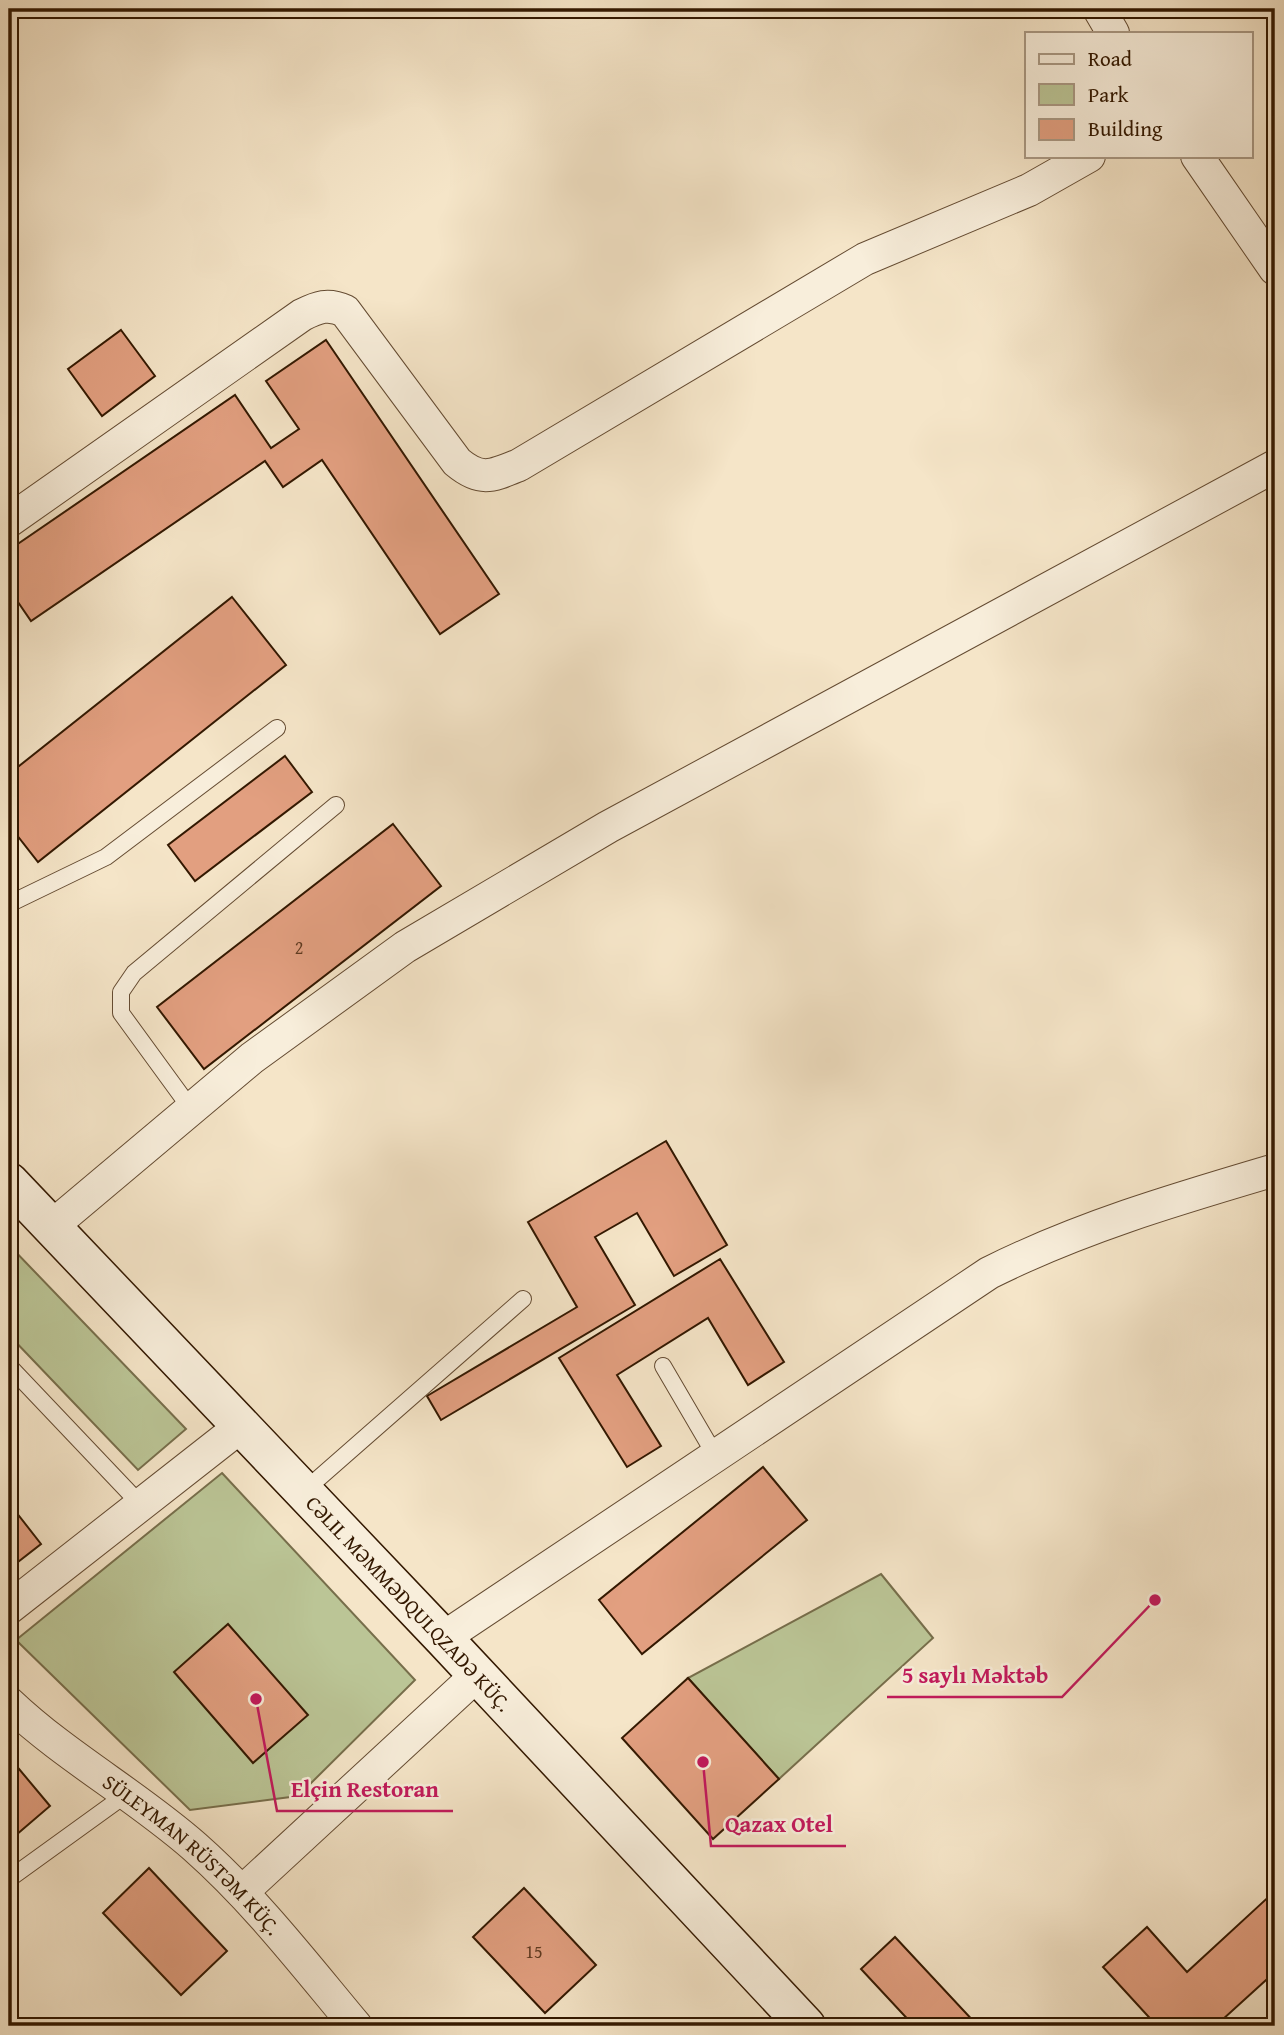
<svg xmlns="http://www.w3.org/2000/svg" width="1284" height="2035" font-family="'Gentium Book Plus',serif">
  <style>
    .green { fill: #bbc596; stroke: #776e4b; stroke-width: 2 }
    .building { fill: #e29f80; stroke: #331800; stroke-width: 2 }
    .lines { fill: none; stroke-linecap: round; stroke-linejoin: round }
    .lane-casing { stroke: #644b32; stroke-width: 18 }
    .street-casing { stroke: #644b32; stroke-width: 34 }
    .secondary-casing { stroke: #331800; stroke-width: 41 }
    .lane { stroke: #f8eedb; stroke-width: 16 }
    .street { stroke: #f8eedb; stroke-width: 32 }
    .secondary { stroke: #f8eedb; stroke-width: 38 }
    .labels { text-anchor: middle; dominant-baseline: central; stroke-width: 5; stroke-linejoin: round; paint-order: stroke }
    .number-label { font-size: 18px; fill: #5f3a20 }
    .street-label { font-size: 21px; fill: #331800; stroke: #f8eedb }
    .leader { fill: none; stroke: #c2185b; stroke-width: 2.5 }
    .callout-dot { fill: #c2185b; stroke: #f8eedb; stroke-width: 2.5 }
    .callout-label { font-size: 23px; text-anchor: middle; font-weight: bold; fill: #c2185b; stroke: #f8eedb; stroke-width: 5; stroke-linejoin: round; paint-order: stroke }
  </style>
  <rect width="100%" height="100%" fill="#f5e5c8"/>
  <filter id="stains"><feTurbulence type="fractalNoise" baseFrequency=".00286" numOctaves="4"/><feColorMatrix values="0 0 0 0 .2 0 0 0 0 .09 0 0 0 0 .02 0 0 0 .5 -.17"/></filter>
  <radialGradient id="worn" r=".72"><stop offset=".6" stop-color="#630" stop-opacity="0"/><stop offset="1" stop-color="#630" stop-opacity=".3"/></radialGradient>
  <g class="green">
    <path d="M9 1245 186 1429 138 1470 9 1335Z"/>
    <path d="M222 1473 415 1680 298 1796 190 1810 16 1640Z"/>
    <path d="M881 1574 933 1638 779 1779 688 1678Z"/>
  </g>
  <g class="building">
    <path d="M121 330 155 376 102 416 68 369Z"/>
    <path d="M326 340 499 594 440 634 322 460 283 487 265 461 31 621 9 589V550L235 395 271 448 299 429 266 381Z"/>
    <path d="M232 597 286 665 38 862 9 825V774Z"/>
    <path d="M285 756 312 792 195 881 168 845Z"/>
    <path d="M393 824 441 886 204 1069 157 1007Z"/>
    <path d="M666 1141 727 1245 674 1276 637 1213 595 1237 635 1305 441 1420 427 1396 577 1307 528 1222Z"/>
    <path d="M720 1259 784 1362 748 1385 708 1318 617 1375 661 1446 627 1467 559 1358Z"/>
    <path d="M763 1467 807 1520 642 1654 599 1600Z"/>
    <path d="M9 1503 41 1544 9 1569Z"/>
    <path d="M228 1624 308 1715 253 1763 174 1672Z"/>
    <path d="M688 1678 779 1779 713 1839 622 1738Z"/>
    <path d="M9 1757 50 1806 9 1841Z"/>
    <path d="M149 1868 227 1951 181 1995 103 1913Z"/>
    <path d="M524 1888 596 1965 545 2013 473 1937Z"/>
    <path d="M1275 1891V1972L1222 2020 1228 2026H1157L1103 1967 1147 1927 1187 1972Z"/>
    <path d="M895 1937 978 2026H914L861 1969Z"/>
  </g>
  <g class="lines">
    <g class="lane-casing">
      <g id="lane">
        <path d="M9 904 106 857 277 728"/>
        <path d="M191 1109 121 1013V992L134 973 336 805"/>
        <path d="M9 1366 141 1505"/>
        <path d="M663 1366 715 1455"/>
        <path d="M303 1492 523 1299"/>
        <path d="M9 1879 128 1793"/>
      </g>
    </g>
    <g class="street-casing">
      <g id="street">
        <path d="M1099 9 1113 33"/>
        <path d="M1197 156 1275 269"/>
        <path d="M9 521 302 315C318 307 328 303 345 311L457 462C481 482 492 476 519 465L865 259 1029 190 1089 156"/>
        <path d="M51 1227 252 1058 405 947 608 827 1275 466"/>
        <path d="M9 1608 240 1427"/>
        <path d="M443 1638 989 1273C1081 1227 1177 1199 1275 1170"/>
        <path id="s1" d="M9 1703C66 1757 136 1795 195 1847 255 1900 305 1965 356 2026"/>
        <path d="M242 1892 478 1674"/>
      </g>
    </g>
    <g class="secondary-casing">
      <g id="secondary">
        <path id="s2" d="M9 1182 443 1638 806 2026"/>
      </g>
    </g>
    <use href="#lane" class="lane"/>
    <use href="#street" class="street"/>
    <use href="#secondary" class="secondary"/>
  </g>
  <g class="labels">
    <g class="number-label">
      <text x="299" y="947">2</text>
      <text x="534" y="1951">15</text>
    </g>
    <g class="street-label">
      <text stroke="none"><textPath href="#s2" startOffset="581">CƏLIL MƏMMƏDQULQZADƏ KÜÇ.</textPath></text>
      <text stroke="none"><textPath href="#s1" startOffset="238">SÜLEYMAN RÜSTƏM KÜÇ.</textPath></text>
    </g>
  </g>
  <path class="leader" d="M1155 1600L1062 1697H887M256 1699L277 1811H453M703 1762L711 1846H846"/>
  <g class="callout-dot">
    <circle cx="1155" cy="1600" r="7"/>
    <circle cx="256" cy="1699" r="7"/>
    <circle cx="703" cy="1762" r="7"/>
  </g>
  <g class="callout-label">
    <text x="975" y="1683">5 saylı Məktəb</text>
    <text x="365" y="1797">Elçin Restoran</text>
    <text x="779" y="1832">Qazax Otel</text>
  </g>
  <rect width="1284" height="2035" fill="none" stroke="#f5e5c8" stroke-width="35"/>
  <rect x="10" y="10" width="1263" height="2014" fill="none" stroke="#331800" stroke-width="3.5"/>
  <rect x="18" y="18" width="1249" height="2000" fill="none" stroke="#331800" stroke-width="2"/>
  <rect x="1025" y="32" width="228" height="126" fill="#f8eedb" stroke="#a99883" stroke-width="2"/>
  <rect x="1039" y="54" width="35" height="10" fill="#f8eedb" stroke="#a99883" stroke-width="2"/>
  <text x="1088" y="66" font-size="21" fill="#331800">Road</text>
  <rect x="1039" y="84" width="35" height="21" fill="#bbc596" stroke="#a99883" stroke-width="2"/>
  <text x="1088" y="102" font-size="21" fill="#331800">Park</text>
  <rect x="1039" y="119" width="35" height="21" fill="#e29f80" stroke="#a99883" stroke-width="2"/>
  <text x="1088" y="136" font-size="21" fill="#331800">Building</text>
  <rect width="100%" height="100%" filter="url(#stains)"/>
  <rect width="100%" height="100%" fill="url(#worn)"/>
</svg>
